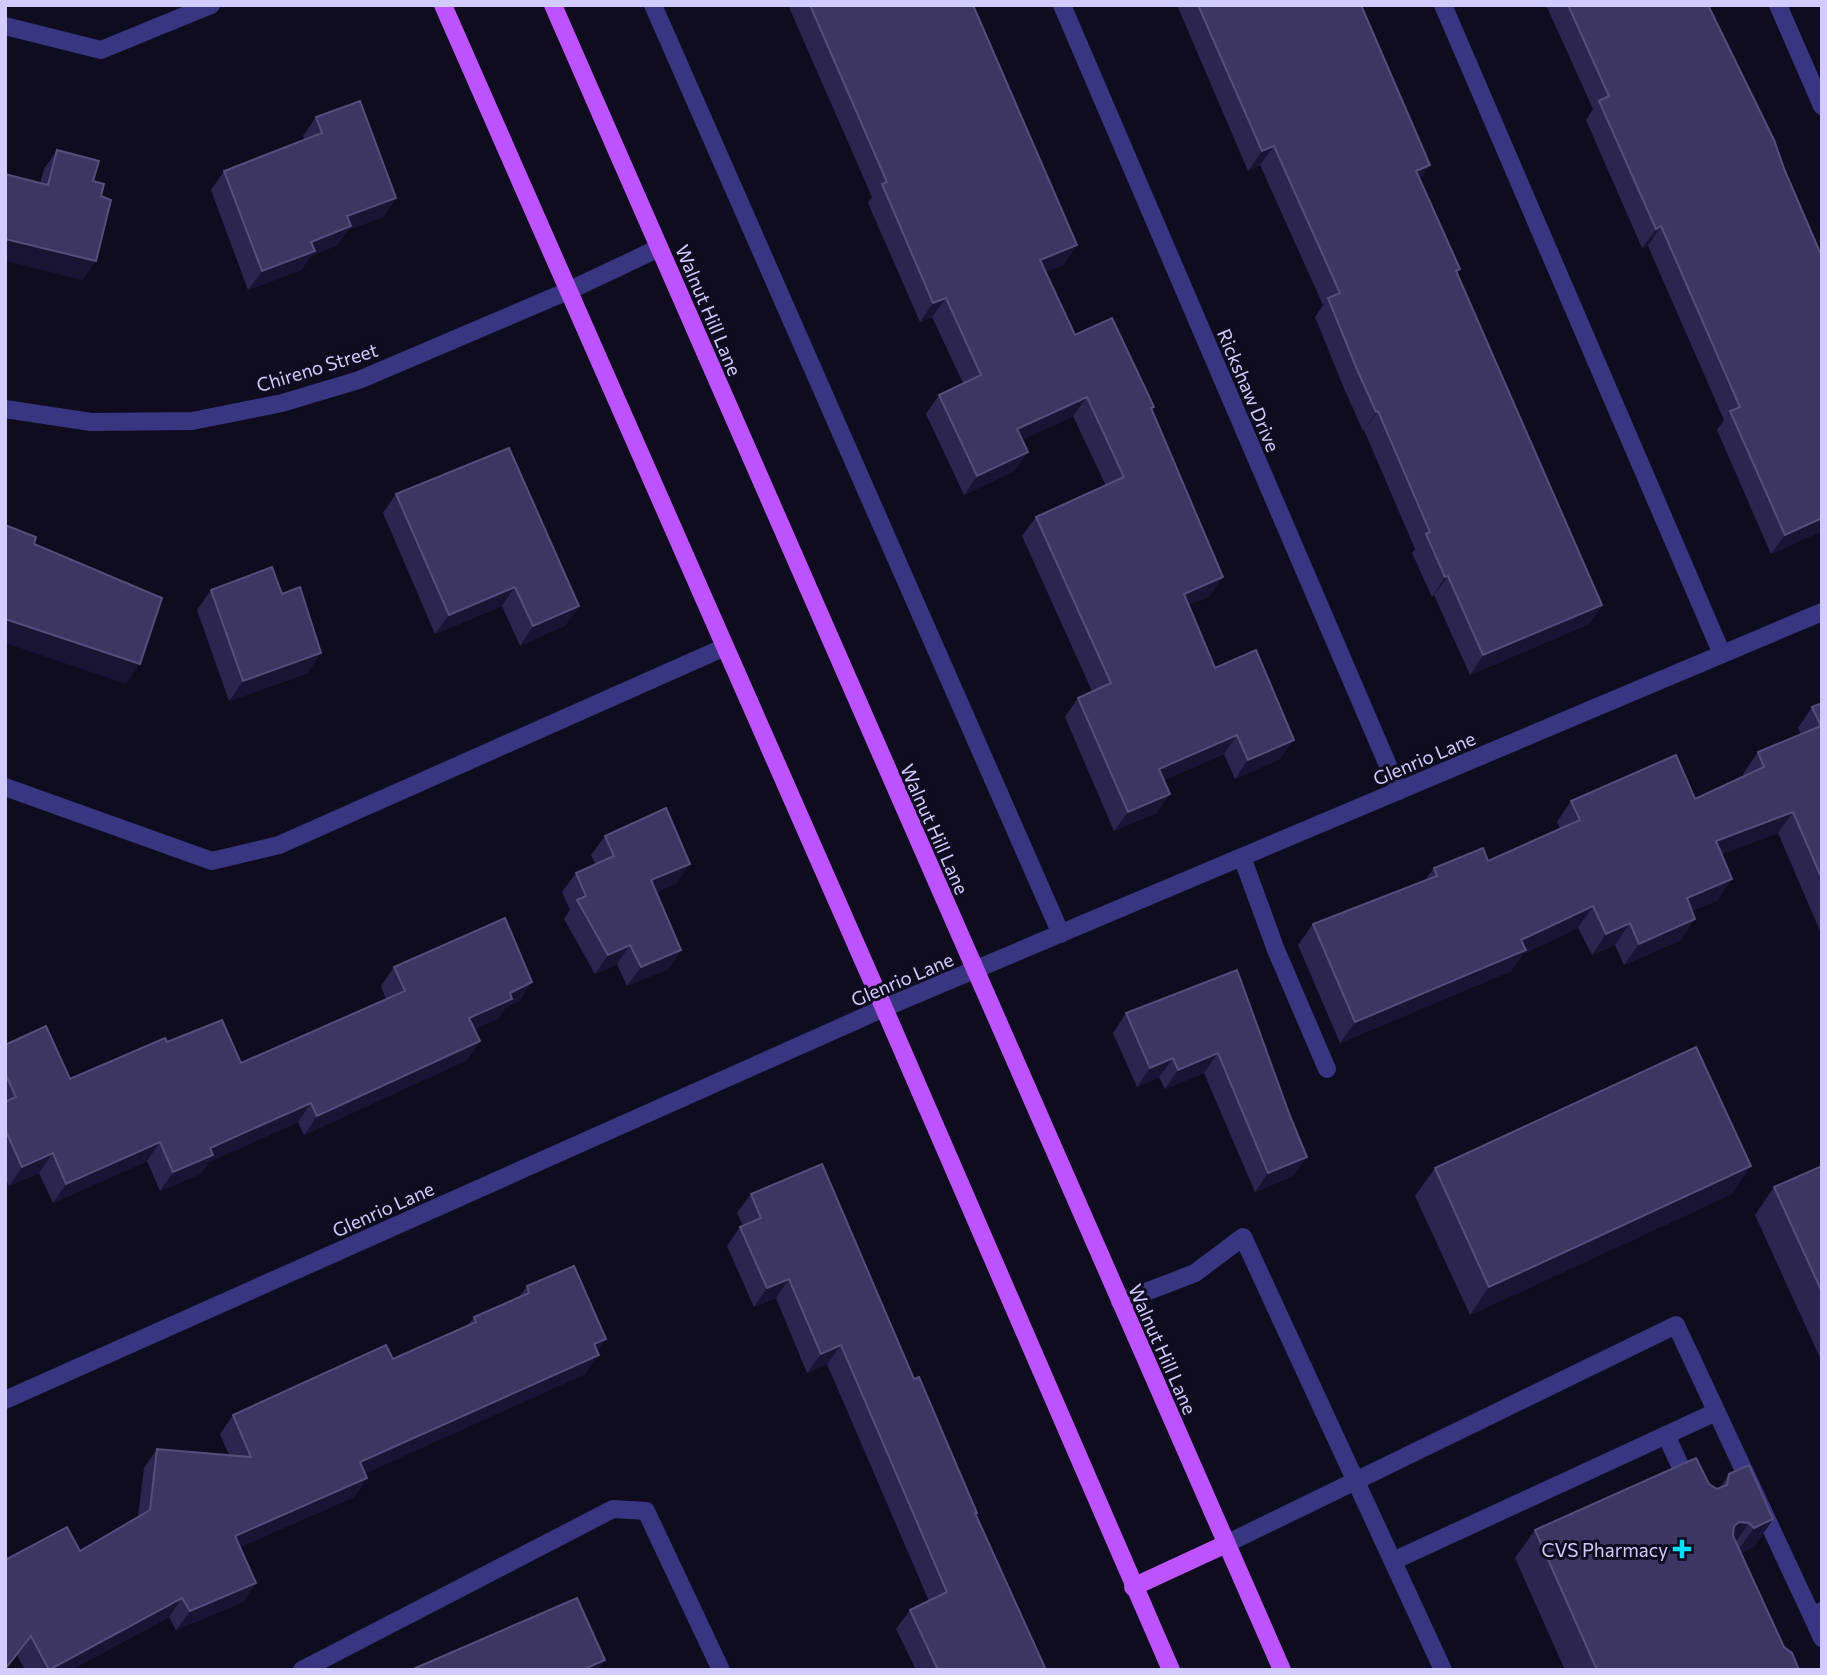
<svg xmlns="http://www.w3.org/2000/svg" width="1827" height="1675" font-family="Commissioner,sans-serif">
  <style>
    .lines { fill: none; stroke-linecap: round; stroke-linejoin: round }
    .minor { stroke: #383680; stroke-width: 18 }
    .major { stroke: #bd52ff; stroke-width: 18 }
    .wall { fill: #2c254f }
    .shaded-wall { fill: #191334 }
    .building { fill: #3e3662; stroke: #554e7b; stroke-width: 2 }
    .poi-dot { fill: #00e0f6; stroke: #0f0c20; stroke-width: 2.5 }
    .labels { text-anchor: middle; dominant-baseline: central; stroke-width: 6; stroke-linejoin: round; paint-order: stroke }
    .street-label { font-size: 19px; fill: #d1cbff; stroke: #0f0c20 }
    .poi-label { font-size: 19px; fill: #d1cbff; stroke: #0f0c20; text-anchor: end }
  </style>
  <rect width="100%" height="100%" fill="#0f0c20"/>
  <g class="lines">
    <g class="minor">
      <path d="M653 5 1061 934"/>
      <path d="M1062 5 1399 791"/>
      <path d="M1443 5 1722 654"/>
      <path d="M1778 5 1822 106"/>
      <path d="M5 26 101 50 211 5"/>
      <path d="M5 409 91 422 192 421 282 403 359 380 568 291 659 248"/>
      <path d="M5 787 212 861 279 845 725 647"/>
      <path d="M1242 857 1276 950 1327 1069"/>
      <path d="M1120 1302 1195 1273 1243 1237 1443 1670"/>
      <path d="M5 1400 884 1008 1822 612"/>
      <path d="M1666 1435 1690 1487"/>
      <path d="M1226 1544 1676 1325 1812 1616 1822 1611"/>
      <path d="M1393 1561 1716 1412"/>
      <path d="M1812 1616 1822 1638"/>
      <path d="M302 1670 613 1509 646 1511 721 1670"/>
    </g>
    <g class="major">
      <path d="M443 5 884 1008 1171 1670"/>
      <path d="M553 5 1282 1670"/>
      <path d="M1133 1587 1226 1544"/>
    </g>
  </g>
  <g class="wall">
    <path d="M788 5H973L1077 245 1063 265 1045 272 1075 335 1154 407 1151 410 1210 596 1188 605 1215 668 1280 759 1235 779 1224 754 1164 780 1170 794 1156 813 1114 831 1065 717 1078 698 1092 691 1022 536 1036 517 1106 486 1073 416 1022 440 1028 452 1014 471 964 495 926 414 939 395 963 383 932 317 920 322 868 203 872 197Z"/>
    <path d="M1177 5H1361L1430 165 1420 179 1460 269 1457 273 1602 605 1589 624 1470 675 1434 595 1432 597 1412 553 1415 549 1364 430 1363 431 1343 386 1315 317 1323 305 1260 165 1248 171Z"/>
    <path d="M1546 5H1708L1785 171 1822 257V531L1771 554 1717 430 1724 420 1648 246 1642 248 1586 120 1593 109Z"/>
    <path d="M316 117 396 198 383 217 348 230 337 245 311 256 301 270 248 290 211 190 224 171 304 140 303 136Z"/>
    <path d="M57 150 93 181 101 196 96 261 82 280 40 183 44 169Z"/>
    <path d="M396 494 566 625 520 646 502 606 435 634 383 513Z"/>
    <path d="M211 590 308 673 229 701 197 610Z"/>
    <path d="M1822 703V931H1820L1778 833 1722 854 1718 900 1692 911 1681 940 1624 965 1615 945 1592 955 1578 928 1523 954 1511 971 1340 1043 1298 945 1313 924 1425 880 1434 868 1488 861 1560 829 1557 822 1571 801 1695 799 1744 776 1743 774 1758 752 1801 734 1798 728 1812 707Z"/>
    <path d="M605 836 677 883 656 892 681 950 668 969 627 986 617 964 595 974 564 919 570 910 562 892 576 873 595 864 591 855Z"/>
    <path d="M394 967 532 982 519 1001 506 1007 498 1019 474 1029 480 1041 467 1060 304 1135 298 1122 209 1162 200 1174 160 1191 147 1161 53 1203 39 1173 9 1186 5 1178V1045L70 1079 167 1042 241 1063 386 999 381 986Z"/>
    <path d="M1237 970 1290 1116 1307 1157 1293 1176 1255 1192 1204 1073 1165 1089 1159 1077 1137 1087 1113 1033 1126 1013Z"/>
    <path d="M1822 1166V1362L1755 1215 1774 1187Z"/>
    <path d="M1435 1168 1732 1194 1470 1315 1415 1196Z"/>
    <path d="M751 1194 914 1379 977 1513 976 1514 1046 1670H916L896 1629 910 1610 929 1601 827 1364 807 1373 776 1298 754 1307 727 1246 740 1227 743 1226 737 1213Z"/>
    <path d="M527 1286 597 1351 585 1374 365 1473 367 1478 354 1497 240 1547 256 1583 243 1602 176 1630 169 1617 71 1670H25L17 1655 80 1551 138 1517 144 1468 157 1449 229 1455 220 1434 233 1415 393 1359 468 1325 474 1317 519 1297Z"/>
    <path d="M1729 1474 1773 1519 1754 1547 1741 1553 1784 1647 1799 1670H1565L1515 1558 1535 1530 1709 1484 1717 1489H1719Z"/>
  </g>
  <g class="shaded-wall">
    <path d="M1274 146 1260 165 1248 171 1262 151Z"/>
    <path d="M1430 165 1417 184 1416 171Z"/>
    <path d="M396 198 383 217 348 230 337 245 311 256 301 270 248 290 262 271 347 216Z"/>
    <path d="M1661 226 1648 246 1642 248 1656 229Z"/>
    <path d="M5 239 96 261 82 280 5 261Z"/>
    <path d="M1077 245 1063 265 1026 279 1040 260Z"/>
    <path d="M946 298 932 317 920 322 933 303Z"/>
    <path d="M1087 397 1073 416 1004 449 1017 429Z"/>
    <path d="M1378 411 1364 430 1363 431 1376 412Z"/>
    <path d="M1028 452 1014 471 964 495 977 476Z"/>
    <path d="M1822 518V531L1771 554 1785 535Z"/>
    <path d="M1448 576 1434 595 1432 597 1445 577Z"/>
    <path d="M1223 577 1210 596 1170 613 1184 594Z"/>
    <path d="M515 587 502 606 435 634 449 615Z"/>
    <path d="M1602 605 1589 624 1470 675 1483 655Z"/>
    <path d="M579 606 566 625 520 646 533 626Z"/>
    <path d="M5 619 140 664 126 684 5 643Z"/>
    <path d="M321 653 308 673 229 701 243 681Z"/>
    <path d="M1237 735 1224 754 1145 788 1159 769Z"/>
    <path d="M1294 740 1280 759 1235 779 1248 760Z"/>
    <path d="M1170 794 1156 813 1114 831 1128 812Z"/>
    <path d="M1793 812 1778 833 1701 862 1716 841Z"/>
    <path d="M690 864 677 883 638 899 651 880Z"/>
    <path d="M1732 879 1718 900 1672 920 1687 898Z"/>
    <path d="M1593 906 1578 928 1523 954 1511 971 1340 1043 1355 1022 1521 940Z"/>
    <path d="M1695 919 1681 940 1624 965 1639 944Z"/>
    <path d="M1630 923 1615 945 1592 955 1606 934Z"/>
    <path d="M630 945 617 964 595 974 608 955Z"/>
    <path d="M681 950 668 969 627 986 641 967Z"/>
    <path d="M532 982 519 1001 506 1007 498 1019 456 1038 469 1018 510 993Z"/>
    <path d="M480 1041 467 1060 304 1135 317 1116Z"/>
    <path d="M1218 1053 1204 1073 1165 1089 1178 1070Z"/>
    <path d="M1173 1058 1159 1077 1137 1087 1150 1068Z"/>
    <path d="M311 1103 298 1122 209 1162 200 1174 160 1191 173 1172 210 1148Z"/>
    <path d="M160 1142 147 1161 53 1203 66 1184Z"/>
    <path d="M53 1153 39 1173 9 1186 22 1167Z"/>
    <path d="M1307 1157 1293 1176 1255 1192 1268 1173Z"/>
    <path d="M1751 1166 1732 1194 1470 1315 1489 1287Z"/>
    <path d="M789 1279 776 1298 754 1307 767 1288Z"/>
    <path d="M606 1339 593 1357 599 1355 585 1374 347 1482 360 1462 594 1344Z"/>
    <path d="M841 1345 827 1364 807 1373 821 1354Z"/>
    <path d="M367 1478 354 1497 222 1555 235 1536Z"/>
    <path d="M1773 1519 1754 1547 1734 1556 1754 1528Z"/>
    <path d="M1739 1522 1749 1523 1730 1550 1734 1526Z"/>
    <path d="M256 1583 243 1602 176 1630 190 1611Z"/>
    <path d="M182 1598 169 1617 71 1670H49Z"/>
    <path d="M605 1660 598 1670H582Z"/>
  </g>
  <g class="building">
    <path d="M810 5H973L1077 245 1040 260 1075 335 1112 318 1154 407 1151 408 1223 577 1184 594 1215 668 1256 650 1294 740 1248 760 1237 735 1159 769 1170 794 1128 812 1078 698 1111 683 1036 517 1124 477 1087 397 1017 429 1028 452 977 476 939 395 981 375 946 298 933 303 882 184 887 182Z"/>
    <path d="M1198 5H1361L1430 165 1416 171 1460 269 1456 271 1602 605 1483 655 1448 576 1445 577 1426 534 1430 532 1378 411 1376 412 1356 367 1328 298 1340 293 1274 146 1262 151Z"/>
    <path d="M1568 5H1708L1774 140 1785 171 1822 257V518L1785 535 1730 411 1740 407 1661 226 1656 229 1599 101 1609 96Z"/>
    <path d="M360 101 396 198 347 216 351 226 311 242 315 251 262 271 224 171 322 133 316 117Z"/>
    <path d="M57 150 99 161 93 181 104 184 101 196 111 200 96 261 5 239V174L48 185Z"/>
    <path d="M509 448 579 606 533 626 515 587 449 615 396 494Z"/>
    <path d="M5 525 36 537 34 544 162 598 140 664 5 619Z"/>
    <path d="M272 567 282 594 300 587 321 653 243 681 211 590Z"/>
    <path d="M1822 703V879L1793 812 1716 841 1732 879 1687 898 1695 919 1639 944 1630 923 1606 934 1593 906 1521 940 1526 950 1355 1022 1313 924 1437 876 1434 868 1483 848 1488 861 1580 820 1571 801 1676 755 1695 799 1764 767 1758 752 1821 726 1812 707Z"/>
    <path d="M666 808 690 864 651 880 681 950 641 967 630 945 608 955 577 900 586 896 576 873 614 856 605 836Z"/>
    <path d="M505 918 532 982 510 993 512 999 469 1018 480 1041 317 1116 311 1103 210 1148 213 1155 173 1172 160 1142 66 1184 53 1153 22 1167 5 1129V1102L16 1097 5 1073V1045L46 1026 70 1079 165 1038 167 1042 222 1020 241 1063 405 991 394 967Z"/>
    <path d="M1237 970 1290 1116 1307 1157 1268 1173 1218 1053 1178 1070 1173 1058 1150 1068 1126 1013Z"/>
    <path d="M1696 1047 1751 1166 1489 1287 1435 1168Z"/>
    <path d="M822 1164 914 1379 919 1377 977 1513H975L1046 1670H938L910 1610 947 1592 841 1345 821 1354 789 1279 767 1288 740 1227 761 1218 751 1194Z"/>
    <path d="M1822 1166V1292L1774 1187Z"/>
    <path d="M574 1266 606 1339 594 1344 599 1355 360 1462 367 1478 235 1536 256 1583 190 1611 182 1598 49 1670 31 1636 5 1669V1560L67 1527 80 1551 150 1510 157 1449 251 1457 233 1415 386 1345 393 1359 476 1322 474 1317 529 1293 527 1286Z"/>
    <path d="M1696 1458 1709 1484 1717 1489 1727 1485 1729 1474 1749 1465 1773 1519 1754 1528 1749 1523 1739 1522 1734 1526 1733 1536 1784 1647 1792 1653 1799 1670H1597L1535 1530Z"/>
    <path d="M577 1598 605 1660 582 1670H411Z"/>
  </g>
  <path class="poi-dot" d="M1678.5 1538.5h7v7h7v7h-7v7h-7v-7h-7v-7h7z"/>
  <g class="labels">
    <g class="street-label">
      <text transform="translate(709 310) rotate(67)">Walnut Hill Lane</text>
      <text transform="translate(317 367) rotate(-17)">Chireno Street</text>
      <text transform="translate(1249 390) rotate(67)">Rickshaw Drive</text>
      <text transform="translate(1424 758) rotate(-23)">Glenrio Lane</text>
      <text transform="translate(935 829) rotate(66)">Walnut Hill Lane</text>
      <text transform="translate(902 979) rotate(-23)">Glenrio Lane</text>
      <text transform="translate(383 1209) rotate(-24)">Glenrio Lane</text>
      <text transform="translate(1163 1349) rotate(66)">Walnut Hill Lane</text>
    </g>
    <g class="poi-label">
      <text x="1668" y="1549">CVS Pharmacy</text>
    </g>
  </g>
  <rect width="1827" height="1675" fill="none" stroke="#d1cbff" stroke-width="14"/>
</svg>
